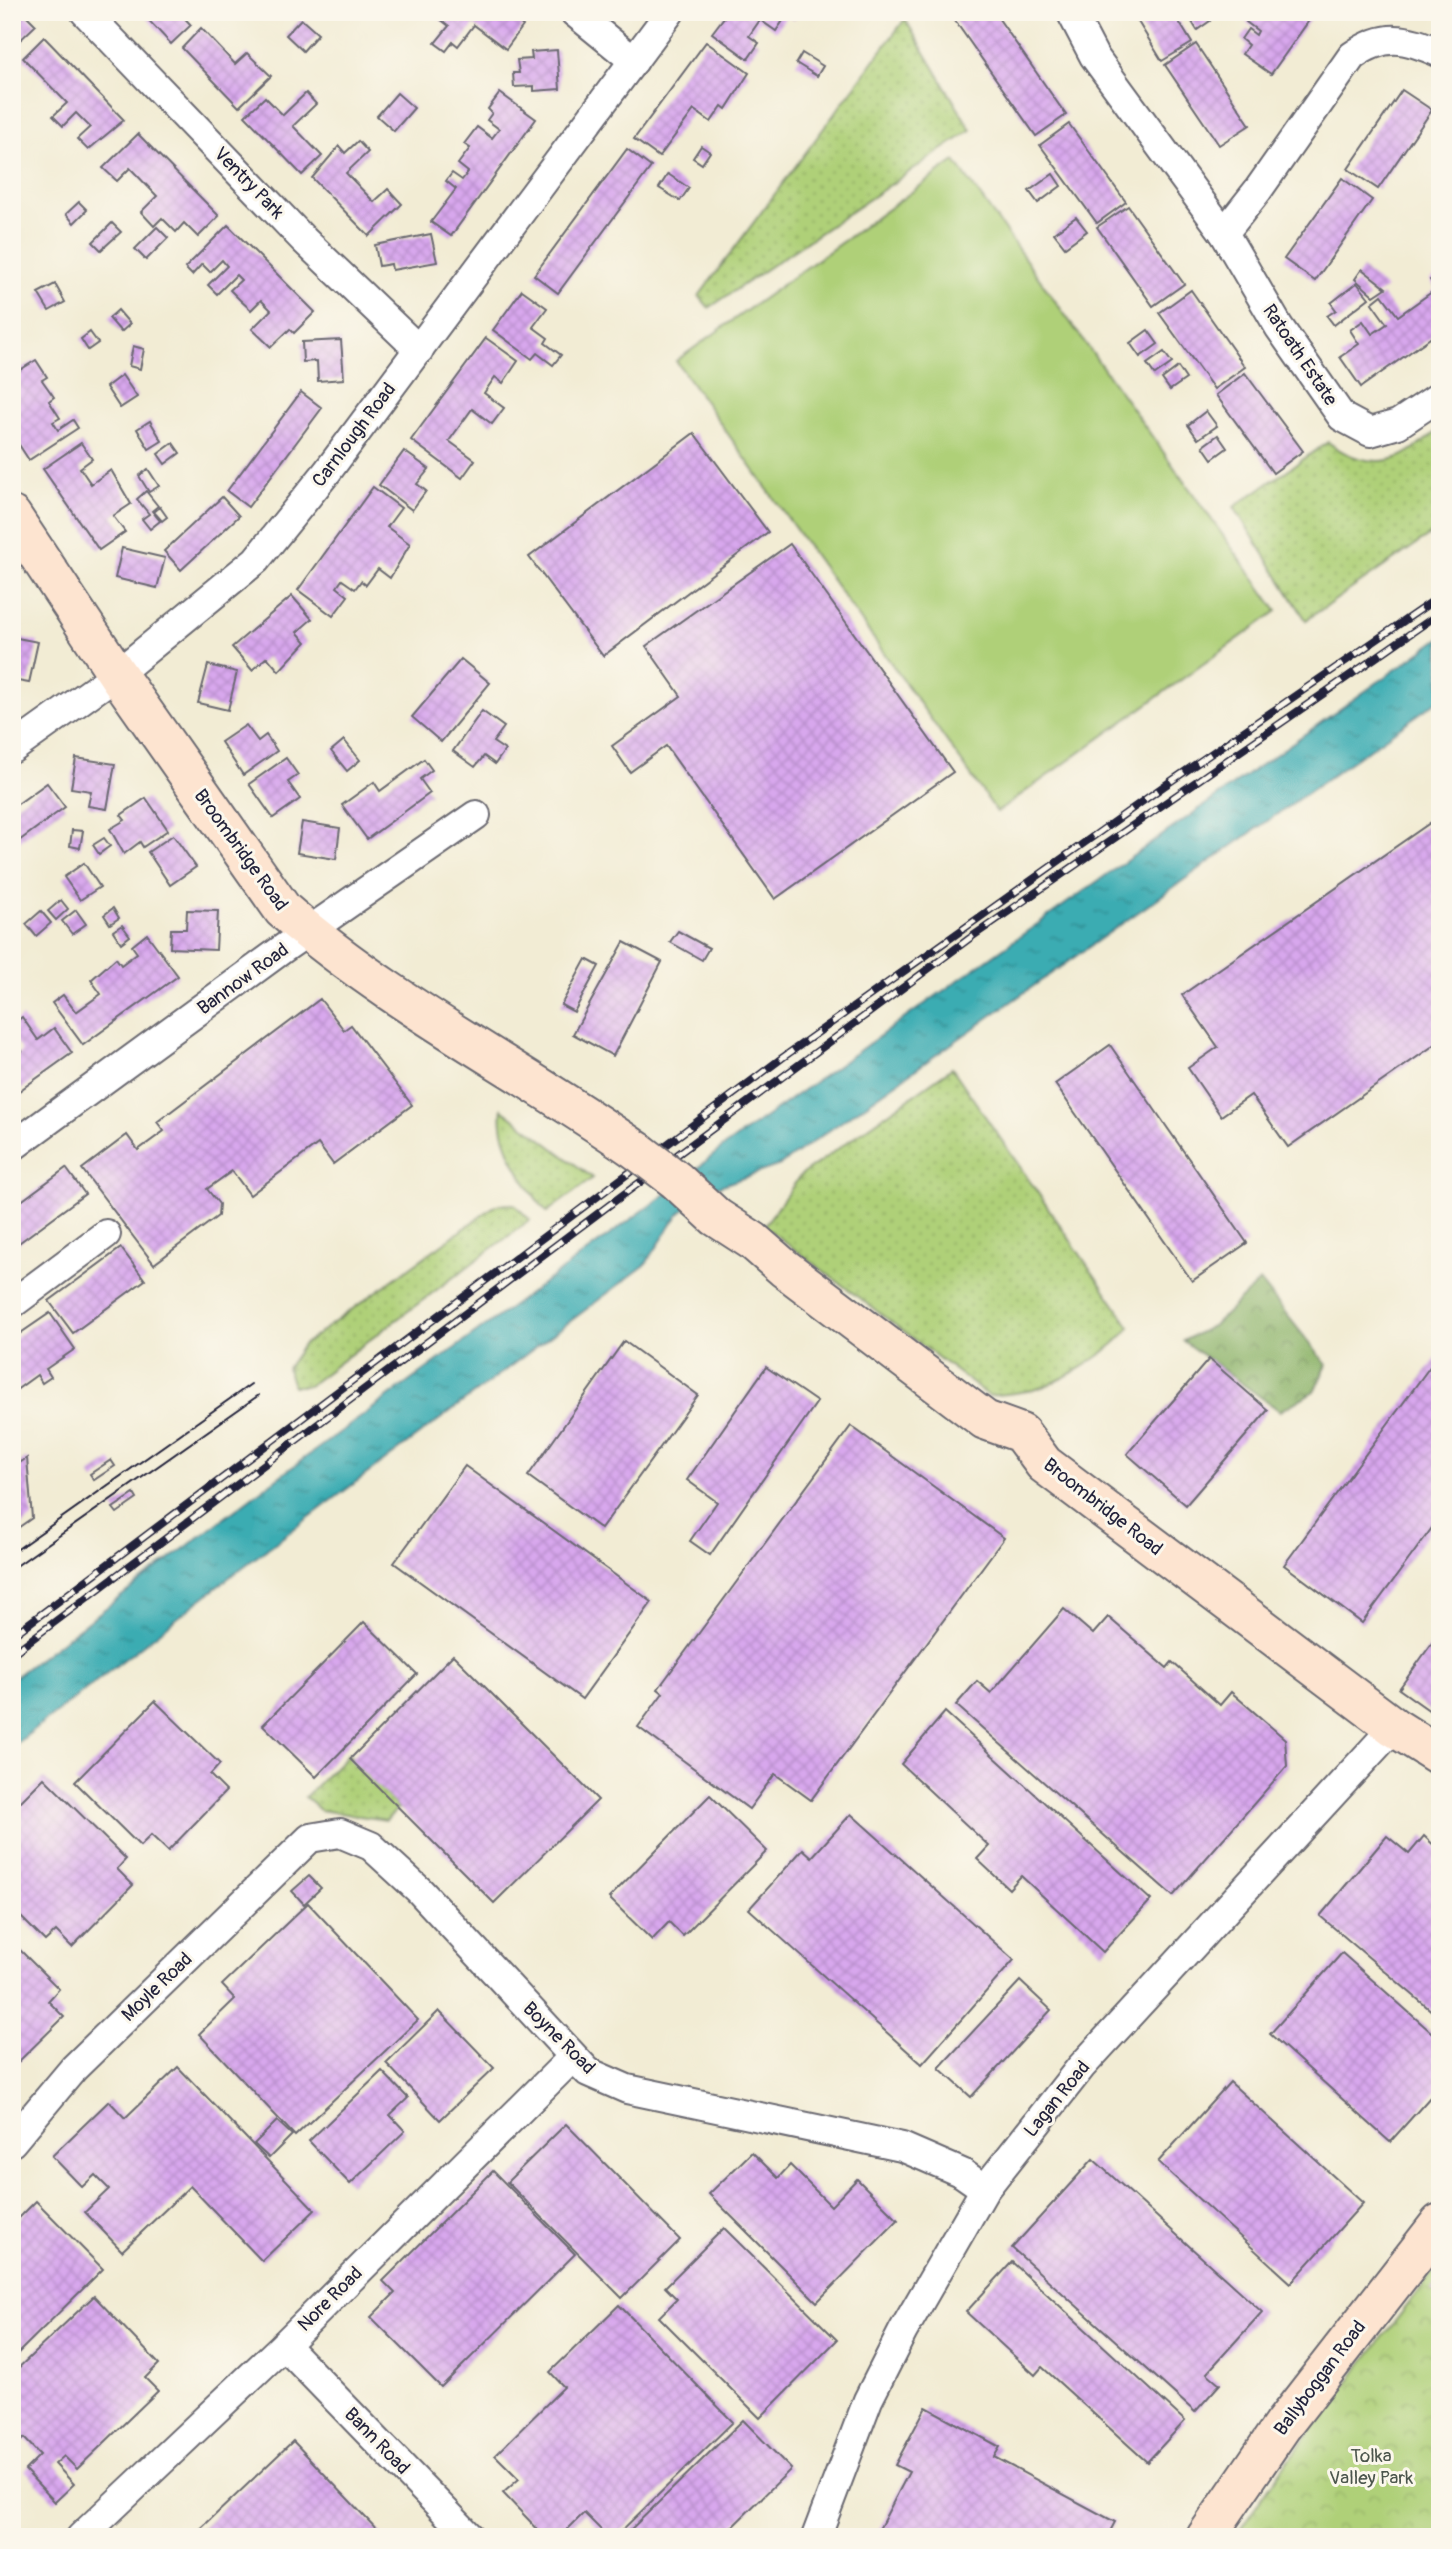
<svg xmlns="http://www.w3.org/2000/svg" width="1452" height="2549" font-family="Pangolin,sans-serif">
  <style>
    .grass { fill: url(#grass-dots); stroke: #68795a; stroke-width: 2 }
    .forest { fill: url(#forest-crowns); stroke: #566a52; stroke-width: 2 }
    .park { fill: url(#park-crowns); stroke: #68795a; stroke-width: 2 }
    .pitch { fill: #afd078; stroke: #68795a; stroke-width: 2 }
    .water { fill: url(#water-ripples); stroke: #2e6776; stroke-width: 2 }
    .building { fill: url(#building-cross-hatch) }
    .lines { fill: none; stroke-linecap: round; stroke-linejoin: round }
    .street-casing { stroke: #6b6971; stroke-width: 32 }
    .secondary-casing { stroke: #6b6971; stroke-width: 42 }
    .street { stroke: #fff; stroke-width: 28 }
    .secondary { stroke: #fde4d0; stroke-width: 38 }
    .tram { stroke: #22223b; stroke-width: 2 }
    .rail-casing { stroke: #22223b; stroke-width: 8 }
    .rail { stroke: #fbf7ec; stroke-width: 5; stroke-dasharray: 16; stroke-linecap: butt }
    .secondary-bridge-casing { stroke: #6b6971; stroke-width: 42; stroke-linecap: butt }
    .secondary-bridge { stroke: #fde4d0; stroke-width: 38 }
    .labels { text-anchor: middle; dominant-baseline: central; stroke-width: 6; stroke-linejoin: round; paint-order: stroke }
    .street-label { font-size: 19px; fill: #22223b; stroke: #fbf7ec }
    .park-label { font-size: 19px; fill: #4c564d; stroke: #fbf7ec }
  </style>
  <defs>
    <pattern id="grass-dots" width="8" height="8" patternUnits="userSpaceOnUse" patternTransform="scale(1.75)"><rect width="8" height="8" fill="#afd078"/><path d="M2 2h.1M6 6h.1" fill="none" stroke="#96b269" stroke-width="1.8" stroke-linecap="round"/></pattern>
    <pattern id="forest-crowns" width="20" height="18" patternUnits="userSpaceOnUse" patternTransform="scale(1.75)"><rect width="20" height="18" fill="#8bb268"/><path d="M2 6a3 3 0 1 1 6 0M12 15a3 3 0 1 1 6 0" fill="none" stroke="#719057"/></pattern>
    <pattern id="park-crowns" width="20" height="18" patternUnits="userSpaceOnUse" patternTransform="scale(1.75)"><rect width="20" height="18" fill="#afd078"/><path d="M2 6a3 3 0 1 1 6 0M12 15a3 3 0 1 1 6 0" fill="none" stroke="#96b269"/></pattern>
    <pattern id="water-ripples" width="26" height="14" patternUnits="userSpaceOnUse" patternTransform="scale(1.75)"><rect width="26" height="14" fill="#3aacb2"/><path d="M2 4q2-2 4 0t4 0M15 11q2-2 4 0t4 0" fill="none" stroke="#308c92"/></pattern>
    <pattern id="building-cross-hatch" width="8" height="8" patternUnits="userSpaceOnUse" patternTransform="scale(1.75)"><rect width="8" height="8" fill="#d8a7ed"/><path d="M0 0l8 8M0 8l8-8" fill="none" stroke="#b98fcc"/></pattern>
  </defs>
  <rect width="100%" height="100%" fill="#fbf7ec"/>
  <filter id="ink" filterUnits="userSpaceOnUse"><feTurbulence type="fractalNoise" baseFrequency=".0143" numOctaves="2"/><feDisplacementMap in="SourceGraphic" scale="14" xChannelSelector="R" yChannelSelector="G"/><feConvolveMatrix kernelMatrix="1 2 1 2 8 2 1 2 1" color-interpolation-filters="sRGB"/></filter>
  <filter id="wash" filterUnits="userSpaceOnUse"><feTurbulence type="fractalNoise" baseFrequency=".00686" numOctaves="4" result="noise"/><feDisplacementMap in="SourceGraphic" scale="28" xChannelSelector="R" yChannelSelector="G"/><feGaussianBlur stdDeviation="1.57" result="paint"/><feColorMatrix in="noise" values="0 0 0 0 0 0 0 0 0 0 0 0 0 0 0 0 0 1.4 0 .05"/><feComposite in="paint" operator="in"/></filter>
  <g filter="url(#wash)">
    <rect width="100%" height="100%" fill="#f2ecd4"/>
    <g class="grass">
      <path d="M905 19 971 130 709 308 699 296Z"/>
      <path d="M1440 429V528L1306 620 1234 507 1328 442C1347 457 1374 467 1399 457 1413 452 1427 438 1440 429Z"/>
      <path d="M952 1068 1130 1327C1114 1350 1062 1382 1033 1390 1019 1393 1004 1394 989 1396L764 1226 801 1175Z"/>
      <path d="M502 1109 593 1178 547 1212C526 1188 497 1141 502 1109Z"/>
      <path d="M514 1204 530 1220 308 1386H293L287 1368 303 1345 496 1205Z"/>
      <path d="M348 1754 399 1808 386 1820 320 1810 305 1797Z"/>
    </g>
    <path class="forest" d="M1260 1281 1327 1365 1314 1391 1280 1411 1183 1341 1214 1325Z"/>
    <path class="park" d="M1440 2263V2537H1235L1287 2462Z"/>
    <path class="pitch" d="M955 161 1277 611 997 812 676 361Z"/>
    <path class="water" d="M1440 638V699L780 1165 708 1190 678 1215 645 1265 231 1576 12 1747V1679L272 1482 667 1193 722 1148Z"/>
    <g id="blocks">
      <g class="building">
        <path d="M12 12H23L36 25 12 48Z"/>
        <path d="M141 12H179L191 25 171 44Z"/>
        <path d="M431 12H506L523 26 506 49 474 25 458 46 453 42 446 51 435 43 449 26Z"/>
        <path d="M728 12H799L794 20 787 15 776 31 760 20 749 36 759 43 748 59 712 33Z"/>
        <path d="M961 12H994L1066 115 1036 136 953 18Z"/>
        <path d="M1132 12H1173L1192 43 1162 61Z"/>
        <path d="M1186 12H1204L1210 21 1197 30Z"/>
        <path d="M1253 12H1315L1271 74 1242 54 1248 45 1241 39 1248 29 1256 35 1258 31 1246 22Z"/>
        <path d="M301 19 318 34 303 51 286 35Z"/>
        <path d="M201 28 235 64 247 53 271 76 239 107 182 48Z"/>
        <path d="M44 37 124 120 88 150 77 139 90 127 76 113 63 126 53 116 67 103 23 58Z"/>
        <path d="M706 42 749 73 726 109 722 106 711 122 694 110 659 157 634 139Z"/>
        <path d="M1196 44 1250 125 1219 145 1165 65Z"/>
        <path d="M557 50 560 89 534 91V86L514 87 513 73H519L517 60 532 59 531 52Z"/>
        <path d="M802 53 823 66 817 76 796 63Z"/>
        <path d="M1402 90 1432 110 1378 189 1348 169Z"/>
        <path d="M306 93 316 104 293 126 322 156 302 175 245 116 265 97 283 115Z"/>
        <path d="M397 93 414 108 394 131 377 116Z"/>
        <path d="M500 93 536 119 451 236 431 222 456 189 446 181 452 173 462 180 468 172 458 164 470 148 464 144 477 127 492 138 499 129 487 120 492 113 488 109Z"/>
        <path d="M1069 124 1126 202 1097 223 1040 145Z"/>
        <path d="M138 134 219 216 198 237 184 223 176 232 162 218 154 226 141 212 157 196 130 168 117 181 103 168Z"/>
        <path d="M358 141 368 152 346 173 374 202 388 189 402 204 369 236 312 178 339 146 345 153Z"/>
        <path d="M701 146 710 152 702 164 693 158Z"/>
        <path d="M627 149 651 167 558 293 534 275Z"/>
        <path d="M668 174 689 188 680 201 659 188Z"/>
        <path d="M1053 174 1061 186 1038 203 1029 191Z"/>
        <path d="M1342 178 1372 200 1315 281 1284 259Z"/>
        <path d="M79 202 87 210 74 223 66 214Z"/>
        <path d="M1128 206 1184 284 1153 306 1097 227Z"/>
        <path d="M1076 217 1087 231 1065 247 1054 233Z"/>
        <path d="M112 223 121 232 101 250 93 242Z"/>
        <path d="M228 225 315 312 294 333 290 329 271 347 252 329 271 310 261 300 251 310 240 300 230 290 241 280 236 275 217 294 208 285 227 266 222 260 210 272 202 264 192 275 185 268Z"/>
        <path d="M157 227 168 238 146 260 135 249Z"/>
        <path d="M431 234 437 262 392 270 391 264 379 266 375 245Z"/>
        <path d="M1362 269 1386 288 1374 296 1355 279Z"/>
        <path d="M1440 273V331L1361 387 1340 357 1359 344 1350 330 1363 321 1372 334 1387 324 1372 303 1382 295 1398 316 1436 289 1430 280Z"/>
        <path d="M1357 283 1369 298 1334 325 1327 316 1336 310 1331 303Z"/>
        <path d="M55 284 65 302 49 311 38 293Z"/>
        <path d="M522 290 547 308 533 327 548 338 545 343 561 355 553 365 537 353 532 359 493 330Z"/>
        <path d="M1191 290 1245 367 1214 389 1159 313Z"/>
        <path d="M118 310 130 324 121 332 109 318Z"/>
        <path d="M1148 330 1158 344 1140 357 1130 343Z"/>
        <path d="M90 332 98 343 88 350 81 339Z"/>
        <path d="M486 338 518 361 503 383 495 377 484 393 504 408 492 424 472 409 449 441 475 460 462 478 411 440Z"/>
        <path d="M341 340 344 379 318 381 317 361 303 362 302 342Z"/>
        <path d="M133 346 144 349 140 369 129 366Z"/>
        <path d="M1164 352 1172 363 1155 375 1147 364Z"/>
        <path d="M36 360 47 377 42 380 54 397 49 401 60 418 53 422 58 430 73 420 78 428 29 460 12 434V375Z"/>
        <path d="M1178 367 1186 379 1170 390 1162 379Z"/>
        <path d="M1245 373 1303 451 1273 473 1216 395Z"/>
        <path d="M122 375 137 397 120 408 106 387Z"/>
        <path d="M301 392 322 408 248 507 227 491Z"/>
        <path d="M1206 411 1217 426 1198 439 1188 425Z"/>
        <path d="M150 421 162 441 149 449 137 429Z"/>
        <path d="M694 433 768 532 603 656 529 557Z"/>
        <path d="M1218 435 1227 448 1212 459 1203 446Z"/>
        <path d="M81 443 92 459 80 468 91 484 111 470 131 504 113 516 125 532 99 550 43 469Z"/>
        <path d="M173 443 180 453 165 464 158 454Z"/>
        <path d="M404 451 429 469 417 484 426 491 412 510 379 485Z"/>
        <path d="M148 469 159 486 149 492 139 476Z"/>
        <path d="M373 487 401 508 387 527 410 544 390 578 378 569 366 585 361 581 355 589 342 580 337 587 348 596 333 616 298 590Z"/>
        <path d="M146 491 158 506 152 511 160 521 150 529 142 519 149 514 137 499Z"/>
        <path d="M222 497 239 516 181 570 164 551Z"/>
        <path d="M160 507 167 517 162 521 154 512Z"/>
        <path d="M790 544 953 772 775 899 666 746 630 772 612 746 681 696 646 646Z"/>
        <path d="M122 548 165 558 157 588 115 578Z"/>
        <path d="M292 596 312 619 297 632 306 642 279 671 267 657 252 670 232 647Z"/>
        <path d="M12 637 38 642 29 683 12 680Z"/>
        <path d="M461 659 490 683 441 742 412 717Z"/>
        <path d="M208 665 237 672 228 710 198 703Z"/>
        <path d="M482 711 504 727 493 742 505 750 495 764 484 756 475 767 453 751Z"/>
        <path d="M246 725 258 741 266 735 277 751 243 775 221 742Z"/>
        <path d="M344 740 360 760 347 771 331 751Z"/>
        <path d="M76 758 115 764 107 809 88 806 91 791 71 788Z"/>
        <path d="M286 758 298 775 288 782 300 799 273 818 249 784Z"/>
        <path d="M424 759 432 770 420 779 430 793 367 839 342 805 374 782 380 791Z"/>
        <path d="M47 783 65 807 12 846V808Z"/>
        <path d="M146 798 168 830 143 847 140 842 124 854 110 829 125 820 121 815Z"/>
        <path d="M1440 816V1041L1288 1147 1251 1095 1221 1116 1188 1068 1218 1047 1182 995Z"/>
        <path d="M302 822 340 828 336 859 297 853Z"/>
        <path d="M72 830 83 831 80 848 70 846Z"/>
        <path d="M173 835 196 867 170 885 148 852Z"/>
        <path d="M104 838 110 846 99 854 93 845Z"/>
        <path d="M84 863 100 887 80 900 64 877Z"/>
        <path d="M12 867 20 877 12 883Z"/>
        <path d="M61 900 68 909 56 920 48 911Z"/>
        <path d="M113 908 119 918 110 924 104 915Z"/>
        <path d="M76 910 86 924 72 934 62 921Z"/>
        <path d="M187 910 218 911 216 950 170 948 171 929H186Z"/>
        <path d="M41 911 51 923 36 936 26 924Z"/>
        <path d="M122 925 130 936 121 943 113 931Z"/>
        <path d="M678 931 709 948 702 960 670 942Z"/>
        <path d="M147 934 178 976 83 1045 52 1003 63 995 76 1012 101 994 91 980 116 958 121 965 137 953 132 946Z"/>
        <path d="M624 942 662 962 613 1056 573 1034Z"/>
        <path d="M586 959 599 966 574 1012 561 1005Z"/>
        <path d="M320 999 344 1030 351 1025 412 1105 333 1164 318 1144 250 1195 232 1171 207 1189 219 1204 218 1216 154 1264 82 1169 127 1135 138 1150 164 1131 157 1122Z"/>
        <path d="M22 1017 38 1040 54 1028 72 1053 12 1096V1050L16 1056 22 1051 12 1037V1025Z"/>
        <path d="M1110 1045 1247 1243 1192 1281 1055 1084Z"/>
        <path d="M66 1168 85 1194 12 1248V1208Z"/>
        <path d="M121 1248 145 1280 73 1333 49 1301Z"/>
        <path d="M50 1313 75 1349 46 1369 51 1377 42 1383 37 1375 12 1393V1339Z"/>
        <path d="M624 1341 698 1395 601 1529 528 1476Z"/>
        <path d="M1440 1353V1517L1362 1623 1284 1565Z"/>
        <path d="M1209 1359 1268 1410 1186 1505 1127 1454Z"/>
        <path d="M766 1367 817 1402 710 1555 690 1541 717 1502 687 1480Z"/>
        <path d="M851 1426 1004 1538 811 1800 775 1774 749 1809 638 1727 663 1693 658 1689Z"/>
        <path d="M27 1458 32 1518 12 1532V1468Z"/>
        <path d="M111 1460 115 1466 94 1480 90 1474Z"/>
        <path d="M465 1466 652 1602 582 1699 394 1563Z"/>
        <path d="M134 1494 137 1499 117 1513 113 1508Z"/>
        <path d="M1064 1609 1093 1634 1108 1617 1167 1668 1172 1662 1220 1705 1231 1692 1285 1739 1287 1766 1173 1896 956 1705 977 1681 991 1693Z"/>
        <path d="M364 1622 417 1674 316 1777 263 1725Z"/>
        <path d="M1440 1632V1718L1399 1689Z"/>
        <path d="M453 1655 598 1800 494 1903 350 1759Z"/>
        <path d="M155 1701 220 1764 210 1775 226 1791 168 1851 151 1835 140 1846 75 1782Z"/>
        <path d="M945 1712 1151 1900 1103 1952 1021 1876 1009 1889 977 1859 989 1846 901 1764Z"/>
        <path d="M44 1778 126 1859 117 1869 133 1885 72 1947 56 1931 45 1941 12 1908V1810Z"/>
        <path d="M710 1795 767 1851 683 1936 669 1922 652 1940 609 1898Z"/>
        <path d="M851 1814 1014 1960 922 2064 749 1909 803 1849 812 1857Z"/>
        <path d="M1387 1836 1409 1854 1424 1836 1440 1851V2018L1320 1916Z"/>
        <path d="M309 1876 321 1888 304 1904 292 1891Z"/>
        <path d="M308 1903 418 2020 295 2136 199 2034 235 1999 222 1985Z"/>
        <path d="M12 1942 59 1989 48 2001 64 2017 12 2068Z"/>
        <path d="M1342 1953 1440 2040V2086L1390 2142 1270 2034Z"/>
        <path d="M1020 1981 1051 2010 971 2097 939 2068Z"/>
        <path d="M439 2011 494 2068 440 2120 386 2063Z"/>
        <path d="M178 2067 315 2210 262 2261 190 2186 122 2251 85 2212 109 2189 95 2175 82 2187 52 2156 109 2101 125 2118Z"/>
        <path d="M382 2071 408 2098 390 2115 405 2131 350 2184 309 2141Z"/>
        <path d="M1230 2082 1363 2203 1291 2283 1158 2162Z"/>
        <path d="M277 2121 292 2135 269 2158 254 2144Z"/>
        <path d="M566 2124 680 2240 622 2298 507 2182Z"/>
        <path d="M752 2152 778 2178 790 2165 831 2206 857 2179 898 2220 817 2302 709 2194Z"/>
        <path d="M1093 2159 1262 2312 1207 2373 1220 2384 1195 2412 1012 2248Z"/>
        <path d="M493 2171 575 2254 441 2387 371 2317 395 2293 383 2281Z"/>
        <path d="M36 2201 103 2269 12 2359V2225Z"/>
        <path d="M724 2228 837 2340 760 2418 659 2317 677 2299 665 2287Z"/>
        <path d="M1012 2262 1185 2421 1147 2462 1042 2367 1035 2375 966 2312Z"/>
        <path d="M1440 2280V2297L1431 2290Z"/>
        <path d="M94 2296 159 2364 145 2378 158 2391 77 2469 64 2456 55 2464 74 2484 55 2502 25 2470 40 2455 24 2438 12 2449V2374Z"/>
        <path d="M619 2305 733 2422 615 2537H608L584 2513 560 2537H545L503 2493 519 2479 495 2455 564 2387 550 2372Z"/>
        <path d="M926 2407 1000 2447 994 2457 1115 2522 1107 2537 876 2535 909 2472 895 2465Z"/>
        <path d="M743 2420 791 2469 722 2537H623Z"/>
        <path d="M293 2441 384 2537H192Z"/>
      </g>
    </g>
  </g>
  <g filter="url(#ink)">
    <use href="#blocks" fill-opacity="0" stroke="#6b6971" stroke-width="2"/>
    <g class="lines">
      <g class="street-casing">
        <g id="street">
          <path d="M85 12 304 240 419 350"/>
          <path d="M574 12 634 61"/>
          <path d="M1071 12 1094 56 1224 233 1279 327 1342 417 1370 432 1398 424 1440 396"/>
          <path d="M1224 233 1258 190 1352 56C1385 33 1404 37 1440 53"/>
          <path d="M12 749 117 674 256 560 327 472 670 12"/>
          <path d="M12 1147 284 948 476 815"/>
          <path d="M12 1304 106 1234"/>
          <path d="M12 2142 74 2068 310 1838 340 1833 371 1846 419 1890 588 2072 627 2089 902 2147 962 2173 985 2189"/>
          <path d="M284 2345 470 2537"/>
          <path d="M81 2537 284 2345 573 2057"/>
          <path d="M816 2537 868 2400 903 2331 985 2189 1081 2067 1394 1727"/>
        </g>
      </g>
      <g class="secondary-casing">
        <g id="secondary">
          <path d="M12 516 117 674 283 910C391 1004 522 1070 639 1152"/>
          <path d="M676 1180 716 1217 753 1241 784 1268 985 1420 1021 1433 1044 1464 1394 1727 1440 1756"/>
          <path d="M1206 2537 1282 2426 1440 2223"/>
        </g>
      </g>
      <use href="#street" class="street"/>
      <use href="#secondary" class="secondary"/>
      <g class="tram">
        <path d="M12 1553 251 1384"/>
        <path d="M12 1569 259 1395"/>
      </g>
      <g class="rail-casing">
        <g id="rail">
          <path d="M12 1636 782 1058 1164 786 1440 596"/>
          <path d="M12 1654 612 1203 970 938 1440 613"/>
        </g>
      </g>
      <use href="#rail" class="rail"/>
      <g class="secondary-bridge-casing">
        <path id="secondary-bridge" d="M639 1152 676 1180"/>
      </g>
      <use href="#secondary-bridge" class="secondary-bridge"/>
    </g>
  </g>
  <g class="labels">
    <g class="street-label">
      <text transform="translate(249 183) rotate(46)">Ventry Park</text>
      <text transform="translate(1300 355) rotate(56)">Ratoath Estate</text>
      <text transform="translate(354 435) rotate(-53)">Carnlough Road</text>
      <text transform="translate(241 850) rotate(54)">Broombridge Road</text>
      <text transform="translate(243 979) rotate(-36)">Bannow Road</text>
      <text transform="translate(1103 1507) rotate(38)">Broombridge Road</text>
      <text transform="translate(157 1987) rotate(-44)">Moyle Road</text>
      <text transform="translate(559 2038) rotate(45)">Boyne Road</text>
      <text transform="translate(1057 2099) rotate(-51)">Lagan Road</text>
      <text transform="translate(330 2299) rotate(-45)">Nore Road</text>
      <text transform="translate(1320 2378) rotate(-53)">Ballyboggan Road</text>
      <text transform="translate(377 2441) rotate(46)">Bann Road</text>
    </g>
    <g class="park-label">
      <text x="1371" y="2456">Tolka<tspan x="1371" dy="22">Valley Park</tspan></text>
    </g>
  </g>
  <rect width="1452" height="2549" fill="none" stroke="#fbf7ec" stroke-width="42"/>
</svg>
